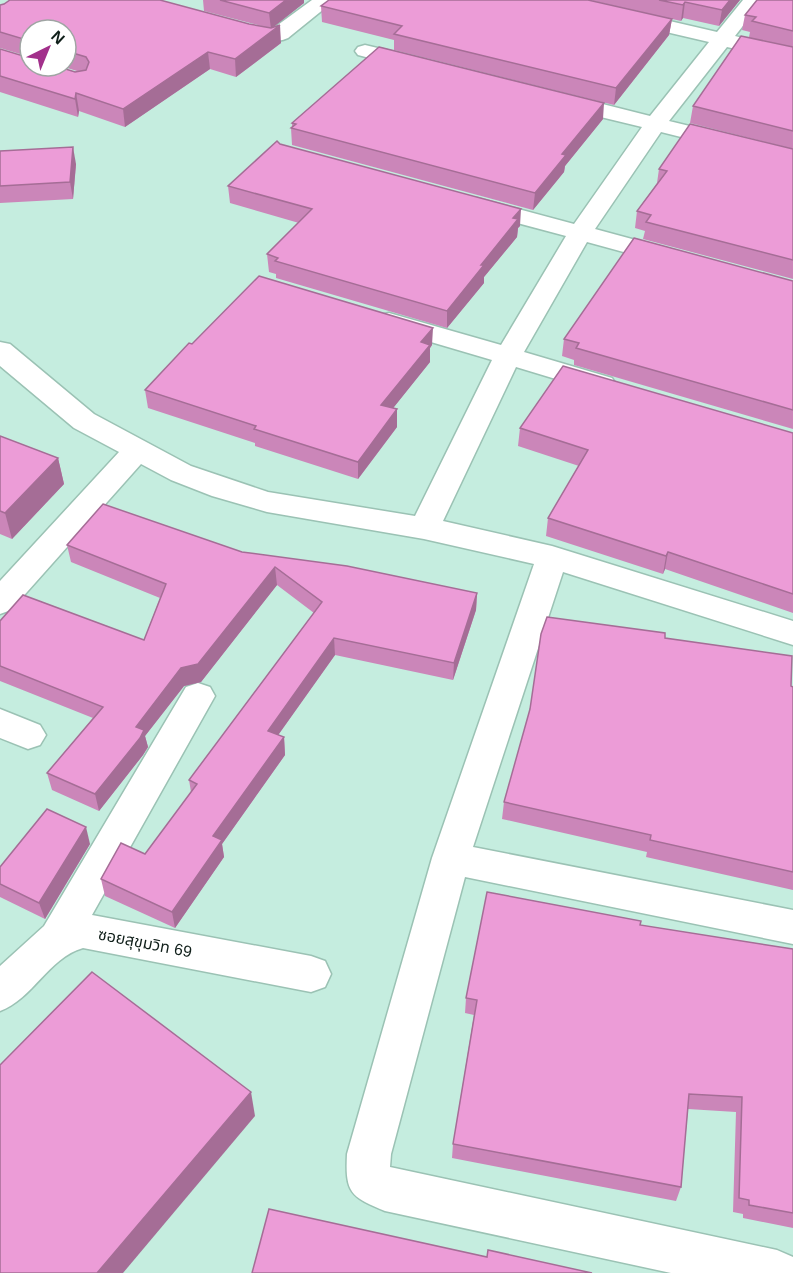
<svg xmlns="http://www.w3.org/2000/svg" width="793" height="1273" font-family="Helvetica,'Noto Sans Thai',sans-serif">
  <style>
    .lines { fill: none; stroke-linecap: round; stroke-linejoin: round }
    .street-casing { stroke: #9bc2b4; stroke-width: 3 }
    .street { fill: #fff; fill-rule: evenodd }
    .wall { fill: #cb86b9 }
    .shaded-wall { fill: #a56d96 }
    .building { fill: #ec9cd7; stroke: #a56d96; stroke-width: 1.5 }
    .labels { text-anchor: middle; dominant-baseline: central; stroke-width: 4.5; stroke-linejoin: round; paint-order: stroke }
    .street-label { font-size: 16px; fill: #101f1a; stroke: #fff }
  </style>
  <rect width="100%" height="100%" fill="#c5eddf"/>
  <g class="lines">
    <g class="street-casing">
      <g id="street">
        <path d="M312 0H335L288 38C269 46 250 39 231 34L228 30 231 26 238 24 271 30Z"/>
        <path d="M543 0H579L717 32 743 0H763L735 36 793 50V62L727 47 669 121 793 151V165L661 132 595 229 680 252 684 257 680 262 671 265 587 242 524 352 612 378 616 384 612 390 602 393 516 367 443 521 552 546 793 621V645L563 572 473 847 793 910V944L465 877 391 1154 390 1167 777 1250 793 1257V1273H671L385 1211C350 1197 345 1192 347 1154L432 858 534 564 424 539 267 512 212 496 171 480 141 464 11 610 0 614V581L119 452 74 428 0 366V342L10 344 94 414 191 466 268 492 415 516 492 360 380 327 376 321 380 315 389 313 501 345 566 236 468 210 465 205 468 200 477 198 574 224 642 127 551 105 548 100 551 95 559 93 650 116 709 42 546 4Z"/>
        <path d="M365 45 424 59 427 64 424 69 416 70 358 55 355 51 358 47Z"/>
        <path d="M198 683 210 687 215 696 92 915 311 956 325 961 331 974 325 987 311 992 83 948C48 958 33 999 0 1011V966L44 926 186 687Z"/>
        <path d="M0 709 40 725 46 735 40 745 28 749 0 738Z"/>
      </g>
    </g>
    <use href="#street" class="street"/>
  </g>
  <g class="wall">
    <path d="M203 0H304V3L271 28 281 43 236 77 210 69 125 127 79 111 78 117 0 92V49L75 72 77 71 61 66H66V30H30V57L0 48V5L249 24 262 26 204 11Z"/>
    <path d="M589 0H740L719 26 683 18 681 21Z"/>
    <path d="M793 0V149L690 123 693 106 749 37 750 32 742 30 745 15Z"/>
    <path d="M321 6 672 19 669 35 614 105 394 50V40L322 22Z"/>
    <path d="M603 119 565 166 564 172 533 210 292 145 291 128 292 127V123Z"/>
    <path d="M280 144 520 226 518 228 517 237 484 277V283L447 328 276 278V274L269 272 267 254 299 223 230 203 228 186Z"/>
    <path d="M793 149V279L643 239 645 231 635 228 637 211 657 183 659 169Z"/>
    <path d="M0 151 76 164 73 199 0 203Z"/>
    <path d="M793 281V429L574 365V360L562 356 564 339Z"/>
    <path d="M432 345 430 348V362L393 408 397 427 358 479 255 446V443L148 408 145 390Z"/>
    <path d="M520 428 793 433V613L665 569 663 574 546 536 548 518 579 466 518 446Z"/>
    <path d="M0 436 58 458 64 484 12 539 0 534Z"/>
    <path d="M67 545 242 552 477 593 476 610 453 680 335 655 278 735 284 737 285 755 222 844 224 857 175 928 105 896 101 879 145 854 191 792 189 780 314 613 277 585 201 682 184 686 145 736 148 747 143 755 99 811 52 790 47 773 93 718 0 681V621L144 640 160 598 71 562Z"/>
    <path d="M665 638 793 687V890L646 857 647 852 502 819 504 802Z"/>
    <path d="M90 844 45 919 0 897V867Z"/>
    <path d="M640 925 793 949V1228L743 1218V1214L733 1212 736 1112 688 1109 681 1187 676 1201 452 1158 453 1144 474 1015 465 1013 466 998Z"/>
  </g>
  <g class="shaded-wall">
    <path d="M286 0H304V3L271 29 269 13Z"/>
    <path d="M730 0H740L719 26 722 10Z"/>
    <path d="M685 2 683 18 681 21 683 5Z"/>
    <path d="M672 19 669 35 614 105 616 88Z"/>
    <path d="M280 25 281 43 236 77 235 59Z"/>
    <path d="M208 52 210 69 125 127 123 109Z"/>
    <path d="M76 93 79 111 78 117 75 99Z"/>
    <path d="M604 103 603 119 565 166 564 172 533 210 535 193 562 154Z"/>
    <path d="M73 147 76 164 73 199 70 182Z"/>
    <path d="M521 209 520 226 518 228 517 237 484 277V283L447 328V311L481 265 513 218Z"/>
    <path d="M433 328 432 345 430 348V362L382 422 381 405 421 342Z"/>
    <path d="M397 409V427L358 479V462Z"/>
    <path d="M58 458 64 484 12 539 5 513Z"/>
    <path d="M668 552 665 569 663 574 666 556Z"/>
    <path d="M275 567 277 585 201 682 184 686 145 736 148 747 143 755 99 811 95 794 136 727 181 668Z"/>
    <path d="M477 593 476 610 453 680 454 663Z"/>
    <path d="M334 638 335 655 269 748 268 731Z"/>
    <path d="M284 737 285 755 222 844 224 857 175 928 172 912 213 836Z"/>
    <path d="M86 827 90 844 45 919 39 903Z"/>
    <path d="M251 1092 255 1116 123 1273H97Z"/>
  </g>
  <g class="building">
    <path d="M10 0H160L249 24 271 28 280 25 235 59 208 52 123 109 76 93 75 99 0 76V49L30 58V66H56L75 72 86 70 89 62 86 57 66 51V30H30V46H29L27 40 0 32V5L4 4Z"/>
    <path d="M220 0H286L269 13Z"/>
    <path d="M329 0H588L672 19 616 88 394 34 402 26 321 6Z"/>
    <path d="M659 0H730L722 10 685 2 683 5Z"/>
    <path d="M757 0H793V31L752 21 756 17 745 15Z"/>
    <path d="M741 36 793 47V131L693 106Z"/>
    <path d="M379 47 604 103 562 154 566 155 535 193 291 128 296 124 292 123Z"/>
    <path d="M690 124 793 149V260L646 222 651 215 637 211 667 171 659 169Z"/>
    <path d="M277 141 280 144 521 209 513 218 518 219 481 265H484L447 311 275 261 278 258 267 254 312 209 228 186Z"/>
    <path d="M73 147 70 182 0 186V151Z"/>
    <path d="M634 238 793 281V410L576 348 579 343 564 339Z"/>
    <path d="M259 276 433 328 421 342 430 345 381 405 397 409 358 462 254 429 256 426 145 390 189 343 192 344Z"/>
    <path d="M563 366 793 433V594L668 552 666 556 548 518 588 450 520 428Z"/>
    <path d="M0 436 58 458 5 513 0 511Z"/>
    <path d="M103 504 242 552 347 566 477 593 454 663 334 638 268 731 284 737 213 836 222 840 172 912 101 879 121 843 145 854 197 784 189 780 322 602 275 567 198 664 181 668 136 727 144 730 140 738 95 794 47 773 103 707 0 666V621L23 595 144 640 166 584 67 545Z"/>
    <path d="M547 617 665 633V638L792 656 791 686 793 687V872L650 840 651 835 504 802 530 709 541 634Z"/>
    <path d="M47 809 86 827 39 903 0 884V867Z"/>
    <path d="M487 892 641 921 640 925 793 949V1213L749 1205V1200L739 1198 742 1097 689 1094 681 1187 453 1144 477 1000 466 998Z"/>
    <path d="M92 972 251 1092 97 1273H0V1065Z"/>
    <path d="M269 1209 487 1257 488 1250 592 1273H252Z"/>
  </g>
  <g class="labels">
    <g class="street-label">
      <text transform="translate(145 943) rotate(11)">ซอยสุขุมวิท 69</text>
    </g>
  </g>
  <g transform="translate(48 48) rotate(43)"><circle r="28" fill="#ffffff" stroke="#9fa5a3" stroke-width="1.5"/>
  <path d="M0-4.5L10 22L0 15L-10 22Z" fill="#a2308b"/>
  <text y="-9" font-size="16" font-weight="bold" text-anchor="middle" fill="#101f1a">N</text>
  </g>
</svg>
